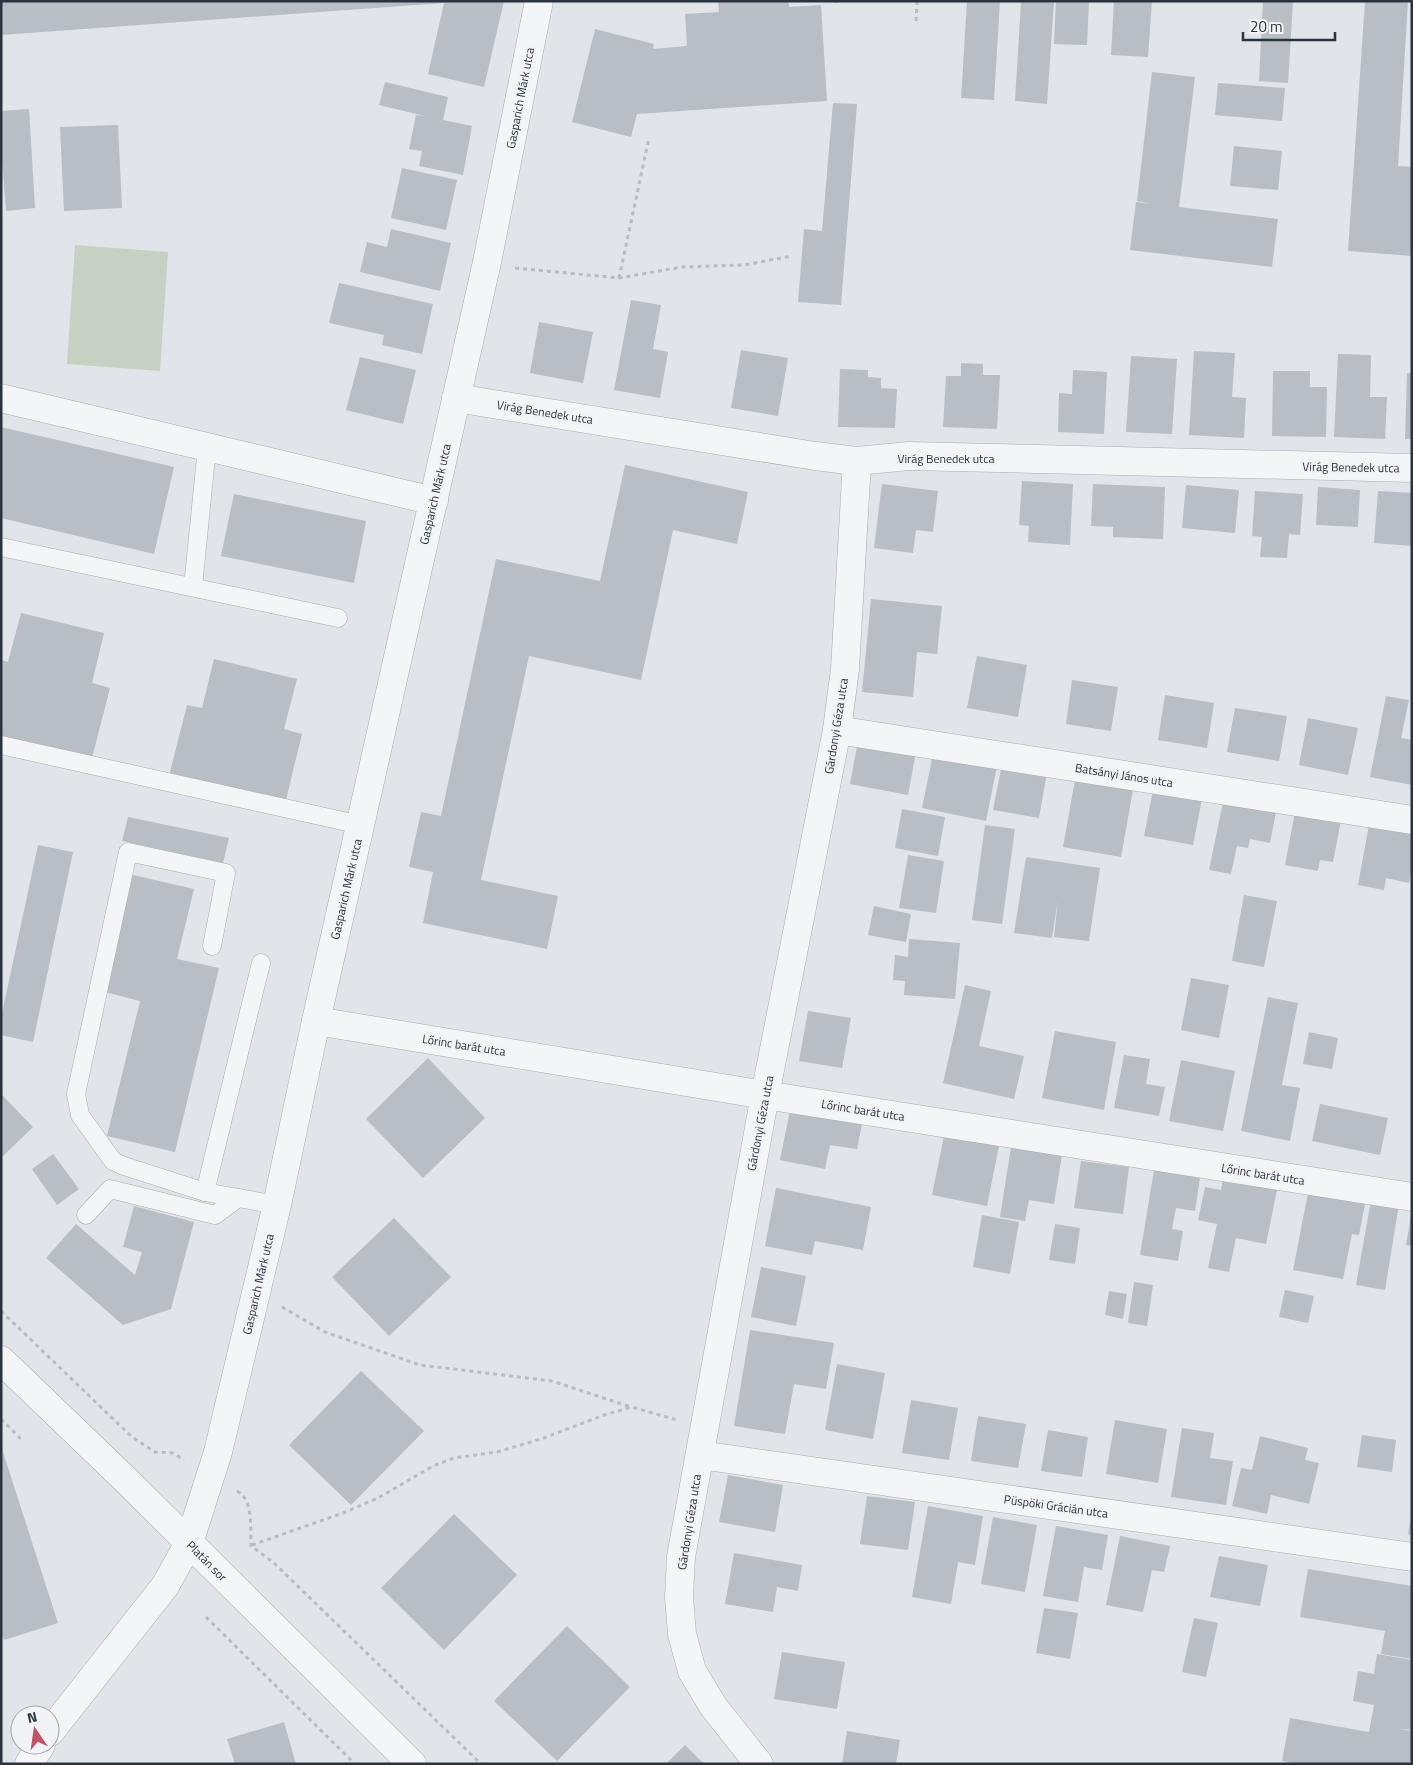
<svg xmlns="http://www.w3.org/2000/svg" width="1413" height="1765" font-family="'Titillium Web',sans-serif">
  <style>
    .green { fill: #c7d1c3 }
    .building { fill: #b9bec5 }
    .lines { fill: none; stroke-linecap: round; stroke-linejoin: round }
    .service-casing { stroke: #a7abb2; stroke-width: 19 }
    .minor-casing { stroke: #a7abb2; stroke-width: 29 }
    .tertiary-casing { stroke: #a7abb2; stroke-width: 29 }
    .path { stroke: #b8bbc0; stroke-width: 3; stroke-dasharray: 4 4; stroke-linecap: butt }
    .service { stroke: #f4f5f7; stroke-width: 18 }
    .minor { stroke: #f4f5f7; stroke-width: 28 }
    .tertiary { stroke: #f4f5f7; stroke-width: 28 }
    .labels { text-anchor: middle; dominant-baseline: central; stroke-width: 4.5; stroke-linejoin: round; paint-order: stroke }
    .street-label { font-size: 12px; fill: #2b333e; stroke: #f1f3f6 }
  </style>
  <rect width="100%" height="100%" fill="#e1e4e8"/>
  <path class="green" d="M75 245 168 252 160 371 67 364Z"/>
  <g class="building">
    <path d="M1 1H504L484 87 428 74 444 3 1 35Z"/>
    <path d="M718 1H789V7L821 5 827 101 637 114 631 137 572 122 595 29 654 44 653 49 687 46 685 14 719 12Z"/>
    <path d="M967 1H1000L994 100 961 98Z"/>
    <path d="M1021 1H1054L1047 104 1015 101Z"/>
    <path d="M1056 1H1089L1087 45 1054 44Z"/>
    <path d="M1114 1H1152L1148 57 1111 55Z"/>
    <path d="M1263 1H1293L1288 83 1259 81Z"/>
    <path d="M1365 1H1408L1398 166 1412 167V256L1348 251Z"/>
    <path d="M1152 72 1195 77 1179 207 1278 219 1272 267 1130 250 1136 202 1152 204 1137 201Z"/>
    <path d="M385 82 448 97 443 120 472 126 463 175 419 166 422 151 409 149 416 115 425 116 379 105Z"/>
    <path d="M1218 83 1285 88 1282 121 1215 115Z"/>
    <path d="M833 103 857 104 841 305 798 302 804 229 822 231Z"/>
    <path d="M29 109 35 208 6 211 1 146V111Z"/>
    <path d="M118 125 122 208 64 211 60 127Z"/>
    <path d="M1234 146 1282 151 1278 190 1230 186Z"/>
    <path d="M402 168 457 180 446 230 391 218Z"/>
    <path d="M391 229 451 243 440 291 360 272 367 242 387 247Z"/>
    <path d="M339 283 433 304 422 354 382 345 384 335 329 323Z"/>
    <path d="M631 300 661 305 653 349 668 352 660 398 614 390Z"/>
    <path d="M539 322 593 332 583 383 530 373Z"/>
    <path d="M741 350 788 358 778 416 731 408Z"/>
    <path d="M1194 351 1235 353 1232 397 1246 398 1244 438 1189 435Z"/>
    <path d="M1338 354 1371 355 1370 397H1387L1385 439 1334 437Z"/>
    <path d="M1131 356 1177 359 1172 434 1126 432Z"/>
    <path d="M360 357 416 370 403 424 346 410Z"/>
    <path d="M961 363 983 364V375H1000L997 429 943 427 946 376H961Z"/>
    <path d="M840 369 868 370V377L881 378V388L897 389 895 428 838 427Z"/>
    <path d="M1073 370 1107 372 1104 434 1058 432 1059 393 1072 394Z"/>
    <path d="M1273 371H1310V387H1327L1326 437 1272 436Z"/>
    <path d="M1407 373H1412V439H1405Z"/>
    <path d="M1 427 174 467 154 554 1 518Z"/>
    <path d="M625 465 748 492 737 544 673 530 641 680 529 656 481 880 558 896 547 949 423 923 433 872 409 867 421 812 441 816 496 559 600 581Z"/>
    <path d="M1022 481 1073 484 1070 545 1028 542 1029 526 1019 525Z"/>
    <path d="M882 484 938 491 933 532 916 530 913 553 874 548Z"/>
    <path d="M1093 484 1165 487 1163 539 1113 537V527L1091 526Z"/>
    <path d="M1186 485 1239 490 1235 533 1182 528Z"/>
    <path d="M1318 487 1360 490 1358 527 1316 525Z"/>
    <path d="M1255 491 1303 494 1300 535 1289 534 1287 558 1260 557 1262 537 1252 536Z"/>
    <path d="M1378 491 1412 493V546L1374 543Z"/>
    <path d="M234 494 366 521 354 583 221 556Z"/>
    <path d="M871 599 942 606 937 654 917 652 913 697 862 692Z"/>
    <path d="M21 613 104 633 92 683 110 688 92 758 1 737V660L8 662Z"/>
    <path d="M977 656 1027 665 1018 717 967 708Z"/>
    <path d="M214 659 297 679 284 729 302 734 285 804 169 776 187 705 202 708Z"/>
    <path d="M1072 680 1118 687 1111 731 1066 724Z"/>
    <path d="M1165 695 1214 703 1207 748 1158 740Z"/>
    <path d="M1386 696 1409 700 1401 738 1412 740V785L1370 777Z"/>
    <path d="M1235 708 1287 716 1279 761 1227 752Z"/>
    <path d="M1308 718 1358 728 1348 775 1299 765Z"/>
    <path d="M858 741 916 752 908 795 850 784Z"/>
    <path d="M933 754 997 766 986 821 922 808Z"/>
    <path d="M1002 764 1047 772 1039 818 993 810Z"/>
    <path d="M1075 780 1133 790 1121 857 1063 847Z"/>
    <path d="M1153 790 1202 799 1193 845 1144 836Z"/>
    <path d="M1223 802 1276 812 1270 843 1250 839 1248 848 1237 846 1231 874 1209 870Z"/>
    <path d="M902 809 945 817 938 856 895 848Z"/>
    <path d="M1295 812 1341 820 1333 862 1320 860 1318 871 1285 865Z"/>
    <path d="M128 817 229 838 223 863 122 841Z"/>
    <path d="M985 825 1015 829 1002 924 972 920Z"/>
    <path d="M1369 825 1412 833V870L1409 883 1386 878 1384 890 1358 885Z"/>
    <path d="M38 845 73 852 33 1042 1 1035V1018Z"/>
    <path d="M908 855 944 861 936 913 899 908Z"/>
    <path d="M1026 857 1100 868 1089 941 1054 937 1058 899 1052 938 1014 933Z"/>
    <path d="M133 875 194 889 177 959 219 968 175 1152 107 1136 140 1001 105 992Z"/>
    <path d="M1244 895 1277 901 1264 967 1232 961Z"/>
    <path d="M874 906 911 914 906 942 868 935Z"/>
    <path d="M909 939 960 943 955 999 904 995 905 981 893 980 895 955 908 957Z"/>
    <path d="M1191 978 1229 985 1219 1038 1181 1030Z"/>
    <path d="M965 985 991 991 979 1046 1024 1056 1014 1099 943 1083Z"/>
    <path d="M1268 997 1298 1003 1282 1085 1300 1088 1290 1141 1241 1131Z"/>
    <path d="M808 1011 851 1018 842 1068 799 1061Z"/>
    <path d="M1055 1031 1116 1042 1104 1110 1042 1098Z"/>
    <path d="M1309 1032 1338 1038 1332 1069 1303 1064Z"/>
    <path d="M1124 1055 1150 1059 1146 1084 1165 1087 1159 1116 1114 1108Z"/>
    <path d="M428 1058 485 1118 423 1178 366 1119Z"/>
    <path d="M1181 1060 1235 1071 1223 1131 1169 1121Z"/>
    <path d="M1 1094 33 1127 1 1158Z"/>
    <path d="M1320 1104 1388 1118 1380 1155 1312 1141Z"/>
    <path d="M790 1110 862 1124 857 1149 830 1145 825 1169 780 1160Z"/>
    <path d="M944 1136 999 1146 987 1206 932 1195Z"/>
    <path d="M1011 1147 1062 1155 1054 1204 1029 1200 1025 1221 1000 1217Z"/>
    <path d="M53 1154 79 1189 57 1205 32 1169Z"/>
    <path d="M1081 1161 1129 1167 1123 1214 1074 1208Z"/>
    <path d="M1154 1170 1200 1178 1195 1211 1176 1208 1172 1229 1183 1231 1178 1261 1140 1255Z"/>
    <path d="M1223 1179 1277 1190 1266 1244 1236 1238 1229 1272 1208 1268 1217 1224 1198 1220 1205 1187 1221 1190Z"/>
    <path d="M776 1188 871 1207 863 1250 815 1241 812 1255 765 1246Z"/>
    <path d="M1308 1193 1365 1204 1359 1235 1352 1234 1343 1279 1293 1270Z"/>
    <path d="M1371 1200 1399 1204 1385 1290 1356 1285Z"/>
    <path d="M134 1206 194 1222 171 1309 123 1325 46 1258 76 1224 135 1275 142 1252 123 1247Z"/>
    <path d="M982 1215 1019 1222 1010 1274 973 1267Z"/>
    <path d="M1411 1216H1412V1246L1406 1245Z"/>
    <path d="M394 1218 451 1277 389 1336 332 1277Z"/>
    <path d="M1055 1224 1080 1228 1075 1264 1049 1260Z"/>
    <path d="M761 1267 806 1276 796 1326 751 1317Z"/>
    <path d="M1134 1282 1153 1285 1147 1326 1128 1323Z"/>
    <path d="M1285 1290 1314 1296 1308 1323 1279 1317Z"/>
    <path d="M1109 1291 1127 1294 1123 1319 1105 1315Z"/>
    <path d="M750 1330 834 1343 826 1389 794 1384 785 1434 734 1426Z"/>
    <path d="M837 1364 885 1373 873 1439 825 1430Z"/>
    <path d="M361 1371 424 1431 351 1505 289 1445Z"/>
    <path d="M911 1400 958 1408 949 1460 902 1453Z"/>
    <path d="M978 1416 1026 1424 1018 1468 971 1461Z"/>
    <path d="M1115 1420 1167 1429 1158 1483 1106 1474Z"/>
    <path d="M1182 1428 1214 1433 1210 1458 1233 1461 1226 1505 1171 1497Z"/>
    <path d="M1048 1430 1088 1437 1082 1477 1041 1471Z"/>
    <path d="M1362 1435 1396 1440 1392 1472 1357 1467Z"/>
    <path d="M1260 1436 1308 1448 1305 1460 1319 1463 1309 1504 1271 1495 1267 1514 1232 1506 1241 1468 1252 1470Z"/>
    <path d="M2 1449 58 1623 4 1640 1 1631Z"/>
    <path d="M728 1475 783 1485 775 1532 719 1522Z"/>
    <path d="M867 1496 915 1502 908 1550 860 1544Z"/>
    <path d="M928 1506 983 1516 975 1565 958 1562 951 1604 912 1597Z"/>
    <path d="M454 1514 517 1575 444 1650 381 1588Z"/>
    <path d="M993 1517 1037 1525 1025 1592 981 1584Z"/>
    <path d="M1411 1517H1412V1535L1408 1534Z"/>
    <path d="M1056 1526 1108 1535 1102 1570 1084 1567 1078 1602 1043 1596Z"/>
    <path d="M1120 1536 1170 1546 1164 1572 1152 1570 1143 1612 1106 1605Z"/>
    <path d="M734 1553 802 1565 798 1591 777 1587 773 1612 725 1604Z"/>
    <path d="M1219 1556 1268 1565 1260 1606 1210 1597Z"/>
    <path d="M1308 1569 1412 1586V1659L1381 1654 1385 1631 1300 1617Z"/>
    <path d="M1044 1608 1078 1613 1070 1659 1036 1653Z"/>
    <path d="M1194 1618 1218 1623 1206 1677 1182 1672Z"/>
    <path d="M567 1626 630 1687 557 1761 494 1701Z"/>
    <path d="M782 1652 845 1662 837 1709 774 1699Z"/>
    <path d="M1377 1654 1412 1660V1730L1399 1729 1412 1731V1764H1298L1282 1761 1290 1718 1369 1732 1374 1705 1353 1701 1358 1671 1374 1674Z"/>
    <path d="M284 1722 296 1764H235L227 1739Z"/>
    <path d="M847 1731 900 1740 896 1764H842Z"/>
    <path d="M685 1745 704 1764H666Z"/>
  </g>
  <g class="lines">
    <g class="service-casing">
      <g id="service">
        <path d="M1 547 338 618"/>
        <path d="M193 587 207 447"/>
        <path d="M1 745 361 825"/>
        <path d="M261 963 205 1192 277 1205"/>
        <path d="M205 1192 124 1166 113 1161 80 1115 76 1094 128 852 226 873 212 946"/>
        <path d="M86 1215 110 1189 215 1215 238 1198"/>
      </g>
    </g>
    <g class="minor-casing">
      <g id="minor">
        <path d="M1 398 434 501"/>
        <path d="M456 398 815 456 857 461 909 456 1412 468"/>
        <path d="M837 730 1412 820"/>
        <path d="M316 1021 765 1095 1412 1197"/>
        <path d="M700 1455 1412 1557"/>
        <path d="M759 1764 713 1706 692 1671 682 1634 679 1597 681 1557 765 1095 837 730 845 669 857 461"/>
      </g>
    </g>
    <g class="tertiary-casing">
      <g id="tertiary">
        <path d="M1 1360 128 1482 412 1764"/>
        <path d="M50 1732 165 1586 189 1543 218 1452 277 1205 316 1021 487 262 539 1"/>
        <path d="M29 1764 41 1745"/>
      </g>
    </g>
    <g class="path">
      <path d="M836 1V3"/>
      <path d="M916 21 917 1"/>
      <path d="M515 268 619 278 682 267 744 265 792 256"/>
      <path d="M619 278 649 138"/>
      <path d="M282 1307 325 1332 420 1365 552 1381 631 1407"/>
      <path d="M1 1311 132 1437 155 1452 173 1453 184 1460"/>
      <path d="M1 1419 22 1440"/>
      <path d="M237 1491C254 1500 250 1528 251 1546L273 1562 481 1764"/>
      <path d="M252 1545 343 1513 378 1498 433 1466 454 1458 497 1452 541 1439 604 1415 632 1407 677 1420"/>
      <path d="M206 1617 355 1764"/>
    </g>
    <use href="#service" class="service"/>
    <use href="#minor" class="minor"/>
    <use href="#tertiary" class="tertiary"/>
  </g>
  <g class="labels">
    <g class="street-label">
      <text transform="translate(520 98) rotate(-79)">Gasparich Márk utca</text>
      <text transform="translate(545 412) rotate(9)">Virág Benedek utca</text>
      <text x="946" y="458">Virág Benedek utca</text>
      <text transform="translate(1351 467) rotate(1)">Virág Benedek utca</text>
      <text transform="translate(435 494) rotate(-77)">Gasparich Márk utca</text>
      <text transform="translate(836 726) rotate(-81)">Gárdonyi Géza utca</text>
      <text transform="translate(1124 775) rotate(9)">Batsányi János utca</text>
      <text transform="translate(346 889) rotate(-77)">Gasparich Márk utca</text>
      <text transform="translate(464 1045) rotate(9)">Lőrinc barát utca</text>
      <text transform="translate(863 1110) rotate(9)">Lőrinc barát utca</text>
      <text transform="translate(760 1123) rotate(-79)">Gárdonyi Géza utca</text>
      <text transform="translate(1263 1174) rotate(9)">Lőrinc barát utca</text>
      <text transform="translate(258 1284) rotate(-77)">Gasparich Márk utca</text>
      <text transform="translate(1056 1506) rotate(8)">Püspöki Grácián utca</text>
      <text transform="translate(689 1522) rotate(-81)">Gárdonyi Géza utca</text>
      <text transform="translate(207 1561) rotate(45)">Platán sor</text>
    </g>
  </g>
  <rect width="1413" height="1765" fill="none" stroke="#2b333e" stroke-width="5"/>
  <g transform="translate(35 1730) rotate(347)"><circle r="24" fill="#f1f3f6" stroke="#a2a6ac"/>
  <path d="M0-4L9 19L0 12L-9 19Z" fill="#c05367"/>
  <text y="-8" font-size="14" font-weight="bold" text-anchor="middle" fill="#2b333e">N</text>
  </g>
  <path d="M1243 32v8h92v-8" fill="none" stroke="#2b333e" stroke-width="2.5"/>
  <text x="1250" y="32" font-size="15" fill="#2b333e" stroke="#f1f3f6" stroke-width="4" paint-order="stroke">20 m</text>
</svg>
